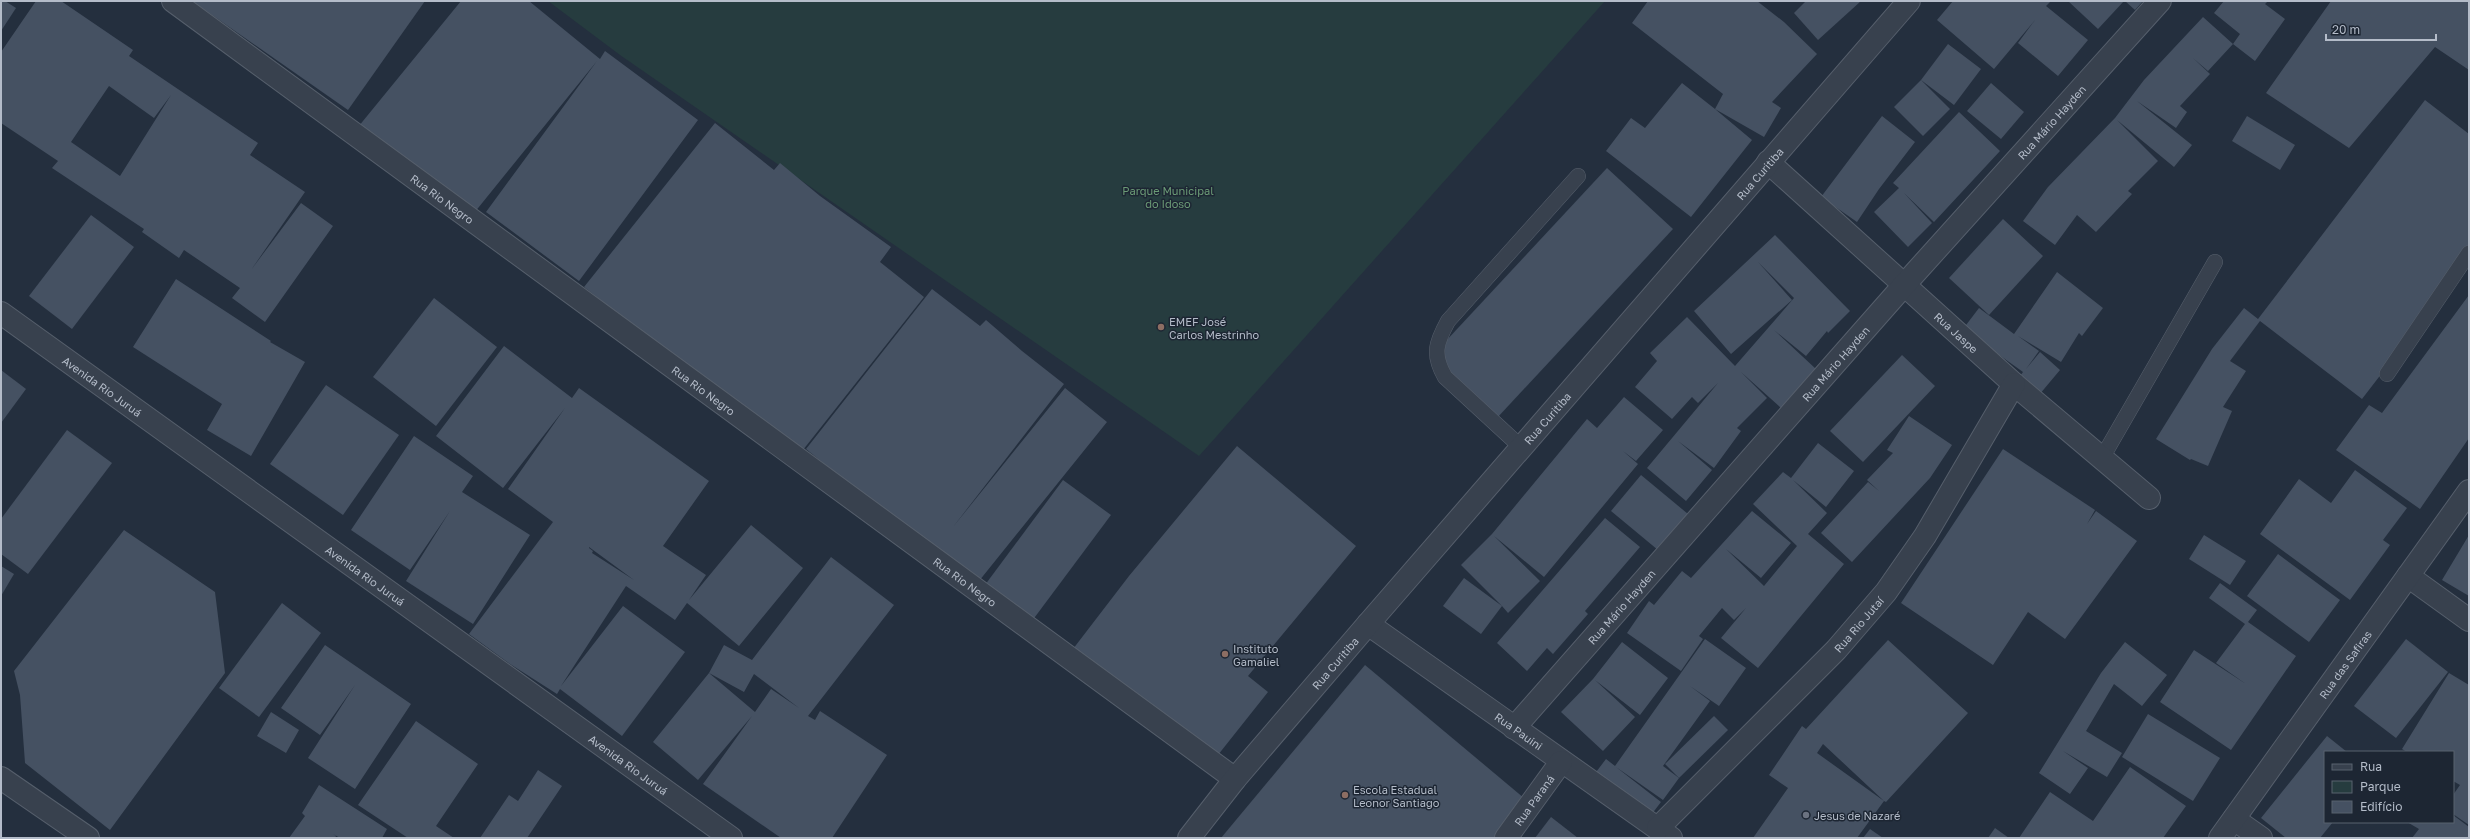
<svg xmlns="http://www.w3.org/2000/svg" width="2470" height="839" font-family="'Golos Text',sans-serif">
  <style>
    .green { fill: #263c3f }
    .building { fill: #455162; fill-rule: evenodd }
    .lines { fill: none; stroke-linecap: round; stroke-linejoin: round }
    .service-casing { stroke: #565f6c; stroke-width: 16 }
    .minor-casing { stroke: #565f6c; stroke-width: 24 }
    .tertiary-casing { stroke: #565f6c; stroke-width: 24 }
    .service { stroke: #38414e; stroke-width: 15 }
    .minor { stroke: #38414e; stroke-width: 22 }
    .tertiary { stroke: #38414e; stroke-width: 22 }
    .education-dot { fill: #8d6e63; stroke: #1d2633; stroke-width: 1.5 }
    .worship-dot { fill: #6b7280; stroke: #1d2633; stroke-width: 1.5 }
    .labels { text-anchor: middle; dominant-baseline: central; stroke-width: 3; stroke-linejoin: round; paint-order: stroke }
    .street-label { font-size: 11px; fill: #b4bcc9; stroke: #1d2633 }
    .park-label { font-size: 11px; fill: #6b9a76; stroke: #1d2633 }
    .poi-label { font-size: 11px; fill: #b4bcc9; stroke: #1d2633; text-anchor: start }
  </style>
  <rect width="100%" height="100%" fill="#242f3e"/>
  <path class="green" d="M548 1H1605L1199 456 620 55Z"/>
  <g class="building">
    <path d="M1 1H5L16 8 1 31Z"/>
    <path d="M36 1H61L133 50 129 56 258 143 250 155 305 192 251 270 301 203 333 226 265 322 232 298 240 288 184 250 179 258 142 232 144 229 52 168 58 161 1 123V52ZM109 86 154 118 171 95 120 176 71 142Z"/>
    <path d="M192 1H425L348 110Z"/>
    <path d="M461 1H529L600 59 605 51 698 120 579 281 486 212 597 61 466 223 354 132Z"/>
    <path d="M1648 1H1757L1784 22 1817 54 1772 102 1781 108 1764 137 1715 109 1752 140 1691 217 1606 151 1631 118 1645 128 1682 83 1715 109 1723 94 1632 23Z"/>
    <path d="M1806 1H1861L1818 40 1794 13Z"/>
    <path d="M1953 1H2051L2046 6 2088 40 2058 76 2018 43 2035 20 1994 69 1937 20Z"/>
    <path d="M2068 1H2124L2098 29Z"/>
    <path d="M2125 1H2143L2135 10Z"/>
    <path d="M2224 1H2268L2265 4 2285 19 2255 61 2233 44 2240 34 2214 13Z"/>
    <path d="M2331 1H2469V70L2435 47 2349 148 2266 93Z"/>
    <path d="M2203 17 2233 44 2208 71 2193 58 2210 74 2180 106 2187 112 2176 128 2137 101 2192 145 2174 167 2117 120 2158 161 2128 191 2132 194 2096 232 2077 215 2055 245 2023 221 2048 187 2115 118 2144 80Z"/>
    <path d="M1948 44 1981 69 1954 105 1921 80 1950 109 1923 136 1894 107 1921 80Z"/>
    <path d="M1991 83 2024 112 2001 139 1967 111Z"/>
    <path d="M2425 100 2469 134V260L2362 399 2260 321 2230 361 2246 371 2223 407 2232 411 2208 466 2191 459 2190 460 2156 439 2212 349 2244 308 2258 319Z"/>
    <path d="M1959 112 2000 151 1934 222 1904 193 1932 223 1908 247 1874 212 1899 188 1893 183Z"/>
    <path d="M1882 116 1915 142 1879 189 1857 222 1821 197Z"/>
    <path d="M2247 116 2295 145 2280 170 2232 141Z"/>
    <path d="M715 123 774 170 780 163 820 196 891 247 880 262 924 297 799 455 584 287Z"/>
    <path d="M1607 168 1673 229 1497 418 1431 357Z"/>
    <path d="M91 215 134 247 72 329 29 296Z"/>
    <path d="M2003 219 2043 256 1989 315 1949 278Z"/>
    <path d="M1775 235 1850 311 1828 333 1827 331 1806 356 1774 330 1816 369 1781 408 1741 372 1767 398 1737 428 1741 431 1714 468 1678 441 1712 470 1686 501 1647 468 1718 383 1698 403 1692 397 1672 419 1635 387 1657 361 1650 353 1687 317 1735 366 1794 298 1758 262 1792 300 1731 354 1694 311Z"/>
    <path d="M2057 272 2103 308 2082 336 2079 333 2061 362 2018 336 2039 351 2026 369 2040 352 2060 370 2034 401 2014 384 2023 372 1963 329 1979 308 2014 334Z"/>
    <path d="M176 279 271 341 270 342 305 362 251 456 207 430 222 404 133 347Z"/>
    <path d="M932 289 980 326 986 320 1022 351 1064 384 953 527 1065 388 1107 422 975 586 806 449Z"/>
    <path d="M2469 295V438L2420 509 2336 450 2369 405 2382 413Z"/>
    <path d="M434 298 497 347 436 426 373 377Z"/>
    <path d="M504 346 572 398 579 388 709 481 663 546 706 575 689 600 751 525 803 568 739 646 687 603 675 620 626 586 561 686 623 606 685 652 622 736 560 689 557 694 510 664 469 634 553 522 508 489 565 408 503 488 436 436ZM589 548V547L634 580 592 553 593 551Z"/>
    <path d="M1902 355 1935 386 1863 462 1830 431Z"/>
    <path d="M1 370 26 389 1 423Z"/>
    <path d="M326 385 399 435 343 515 270 464Z"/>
    <path d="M1624 397 1663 430 1636 461 1623 451 1638 464 1544 577 1494 536 1540 581 1508 613 1502 606 1481 634 1443 606 1464 578 1502 606 1461 565 1492 534 1587 419 1597 428Z"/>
    <path d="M1909 416 1952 445 1930 478 1852 562 1821 533 1868 482 1879 491 1867 480 1893 453 1887 450Z"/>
    <path d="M67 430 112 463 28 574 1 554V519Z"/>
    <path d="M414 436 473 476 462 492 530 535 473 624 406 581 450 511 410 570 351 530Z"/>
    <path d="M1818 443 1854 471 1826 507 1793 480 1827 513 1808 534 1844 564 1758 668 1721 638 1746 608 1734 620 1722 608 1699 636 1703 639 1681 671 1627 633 1649 601 1654 605 1682 571 1691 578 1752 511 1791 543 1761 578 1726 549 1764 586 1797 546 1753 504 1783 472 1791 478Z"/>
    <path d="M1237 446 1356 546 1248 676 1268 692 1214 760 1073 649 1129 576Z"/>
    <path d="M2003 449 2095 510 2087 524 2096 511 2137 541 2065 639 2028 612 1993 665 1901 603Z"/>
    <path d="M2355 470 2407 508 2383 540 2390 545 2350 600 2260 534 2299 479 2331 503Z"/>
    <path d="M1641 475 1688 514 1658 550 1611 511Z"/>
    <path d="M1063 480 1111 515 1026 629 979 593Z"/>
    <path d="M1605 518 1640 547 1585 611 1588 614 1553 654 1547 648 1527 671 1497 643Z"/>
    <path d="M124 530 215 592 225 673 110 830 25 763 20 695 14 671Z"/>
    <path d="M2204 535 2246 561 2230 585 2189 559Z"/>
    <path d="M2469 535V596L2442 580Z"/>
    <path d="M2278 554 2340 600 2309 642 2247 596Z"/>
    <path d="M831 557 894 605 808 716 815 720 820 711 887 755 832 838H781L703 784 752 716 698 780 653 742 709 673 724 645 752 660ZM709 673 744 692 754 674 799 708 771 689 755 712Z"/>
    <path d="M1 566 14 574 1 596Z"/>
    <path d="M2220 583 2257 610 2248 622 2296 656 2231 750 2160 702 2194 650 2246 684 2216 663 2245 624 2209 598Z"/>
    <path d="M282 603 321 633 259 717 219 688Z"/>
    <path d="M1705 639 1746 668 1719 706 1690 686 1710 701 1663 766 1679 778 1663 800 1616 767 1661 802 1645 823 1590 780 1606 759 1615 766Z"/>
    <path d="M2406 639 2448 672 2396 738 2354 706Z"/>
    <path d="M1888 640 1968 713 1886 802 1884 801 1857 838H1753L1788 788 1769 775 1802 726 1806 729ZM1823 744 1884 801 1817 753Z"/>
    <path d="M1622 642 1668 678 1640 715 1595 680 1635 717 1603 751 1561 712 1593 679Z"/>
    <path d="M2125 642 2167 675 2142 706 2114 684 2086 731 2122 753 2107 777 2063 751 2088 768 2070 794 2039 773 2101 673Z"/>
    <path d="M325 645 411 704 355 789 308 758 355 685 320 735 281 708Z"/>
    <path d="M1365 665 1530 803 1501 838H1221Z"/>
    <path d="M2449 673 2469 685V825L2453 814V795L2460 785 2453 781V752H2407L2402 749Z"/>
    <path d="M271 712 299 730 286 753 257 736Z"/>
    <path d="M2148 714 2220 758 2193 801 2122 757Z"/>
    <path d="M1714 716 1728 730 1679 778 1665 764Z"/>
    <path d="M416 721 478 764 436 826 454 838H408L358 805Z"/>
    <path d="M2327 736 2347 752H2325V822H2333L2320 838H2286L2261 818Z"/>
    <path d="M2130 767 2186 806 2163 838H2019L2050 792 2093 821Z"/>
    <path d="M538 770 562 786 527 838H480L509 795 518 801Z"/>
    <path d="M319 785 387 829 382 838H340L333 834 336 836 335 838H289L305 816 302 813Z"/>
    <path d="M2453 815 2469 827V838H2412L2419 829 2407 822H2453Z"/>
    <path d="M1551 817 1578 838H1535Z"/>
    <path d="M1995 828 2009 838H1988Z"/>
    <path d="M1870 829 1883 838H1863Z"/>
  </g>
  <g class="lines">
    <g class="service-casing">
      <g id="service">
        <path d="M2387 374 2469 253"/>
        <path d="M1521 447 1445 377C1432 354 1436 343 1448 321L1578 176"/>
        <path d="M2102 458 2215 262"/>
      </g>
    </g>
    <g class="minor-casing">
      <g id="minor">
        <path id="s1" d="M173 1 1235 779"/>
        <path id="s2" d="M1768 162 2014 384 2149 498"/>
        <path id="s3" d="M1 313 731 838"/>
        <path d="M2408 576 2469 620"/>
        <path id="s4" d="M1368 624 1671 838"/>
        <path id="s5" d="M1514 728 1905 284 2160 1"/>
        <path d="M1 778 88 838"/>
        <path d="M2234 819 2261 838"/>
        <path id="s6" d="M1658 828 1836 650 1886 592 1925 536 2014 384"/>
        <path id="s7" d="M1506 838 1561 762"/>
        <path id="s8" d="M2220 838 2469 491"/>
      </g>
    </g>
    <g class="tertiary-casing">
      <g id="tertiary">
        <path id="s9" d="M1189 838 1235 779 1368 624 1909 1"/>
      </g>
    </g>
    <use href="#service" class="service"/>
    <use href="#minor" class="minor"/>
    <use href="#tertiary" class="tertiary"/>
  </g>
  <g class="education-dot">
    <circle cx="1161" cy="327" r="4"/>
    <circle cx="1225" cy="654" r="4"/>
    <circle cx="1345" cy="795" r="4"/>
  </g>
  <circle class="worship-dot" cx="1806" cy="815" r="4"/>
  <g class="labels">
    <g class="street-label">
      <text stroke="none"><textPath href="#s5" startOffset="810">Rua Mário Hayden</textPath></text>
      <text stroke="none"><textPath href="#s9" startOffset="876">Rua Curitiba</textPath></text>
      <text stroke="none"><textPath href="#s1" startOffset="334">Rua Rio Negro</textPath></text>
      <text stroke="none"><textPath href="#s2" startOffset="254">Rua Jaspe</textPath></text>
      <text stroke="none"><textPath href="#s5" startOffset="486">Rua Mário Hayden</textPath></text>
      <text stroke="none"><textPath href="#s3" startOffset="125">Avenida Rio Juruá</textPath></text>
      <text stroke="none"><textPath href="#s1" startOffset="658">Rua Rio Negro</textPath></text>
      <text stroke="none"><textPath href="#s9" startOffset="552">Rua Curitiba</textPath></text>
      <text stroke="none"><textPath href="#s3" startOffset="449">Avenida Rio Juruá</textPath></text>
      <text stroke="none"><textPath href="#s1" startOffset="982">Rua Rio Negro</textPath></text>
      <text stroke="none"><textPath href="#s5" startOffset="162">Rua Mário Hayden</textPath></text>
      <text stroke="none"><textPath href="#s6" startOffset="286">Rua Rio Jutaí</textPath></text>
      <text stroke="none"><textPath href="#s9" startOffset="228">Rua Curitiba</textPath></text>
      <text stroke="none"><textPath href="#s8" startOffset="214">Rua das Safiras</textPath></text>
      <text stroke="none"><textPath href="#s4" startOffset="185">Rua Pauini</textPath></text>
      <text stroke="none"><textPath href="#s3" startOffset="773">Avenida Rio Juruá</textPath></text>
      <text stroke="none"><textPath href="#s7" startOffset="47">Rua Paraná</textPath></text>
    </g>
    <g class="park-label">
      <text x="1168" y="190">Parque Municipal<tspan x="1168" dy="13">do Idoso</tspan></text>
    </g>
    <g class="poi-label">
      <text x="1169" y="321">EMEF José<tspan x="1169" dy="13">Carlos Mestrinho</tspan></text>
      <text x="1233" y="648">Instituto<tspan x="1233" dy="13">Gamaliel</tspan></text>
      <text x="1353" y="789">Escola Estadual<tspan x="1353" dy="13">Leonor Santiago</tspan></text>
      <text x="1814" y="815">Jesus de Nazaré</text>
    </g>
  </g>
  <rect width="2470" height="839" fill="none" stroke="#b4bcc9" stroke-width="4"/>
  <rect x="2324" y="751" width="130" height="72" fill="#1d2633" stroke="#59626f"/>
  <rect x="2332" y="764" width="20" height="6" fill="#38414e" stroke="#59626f"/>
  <text x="2360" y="771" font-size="12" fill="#b4bcc9">Rua</text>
  <rect x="2332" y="781" width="20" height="12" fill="#263c3f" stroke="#59626f"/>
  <text x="2360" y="791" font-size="12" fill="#b4bcc9">Parque</text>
  <rect x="2332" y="801" width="20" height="12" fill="#455162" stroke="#59626f"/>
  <text x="2360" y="811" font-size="12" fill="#b4bcc9">Edifício</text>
  <path d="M2326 34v6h110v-6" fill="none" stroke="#b4bcc9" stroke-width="2"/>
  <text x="2332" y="34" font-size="12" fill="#b4bcc9" stroke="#1d2633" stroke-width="3" paint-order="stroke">20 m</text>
</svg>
